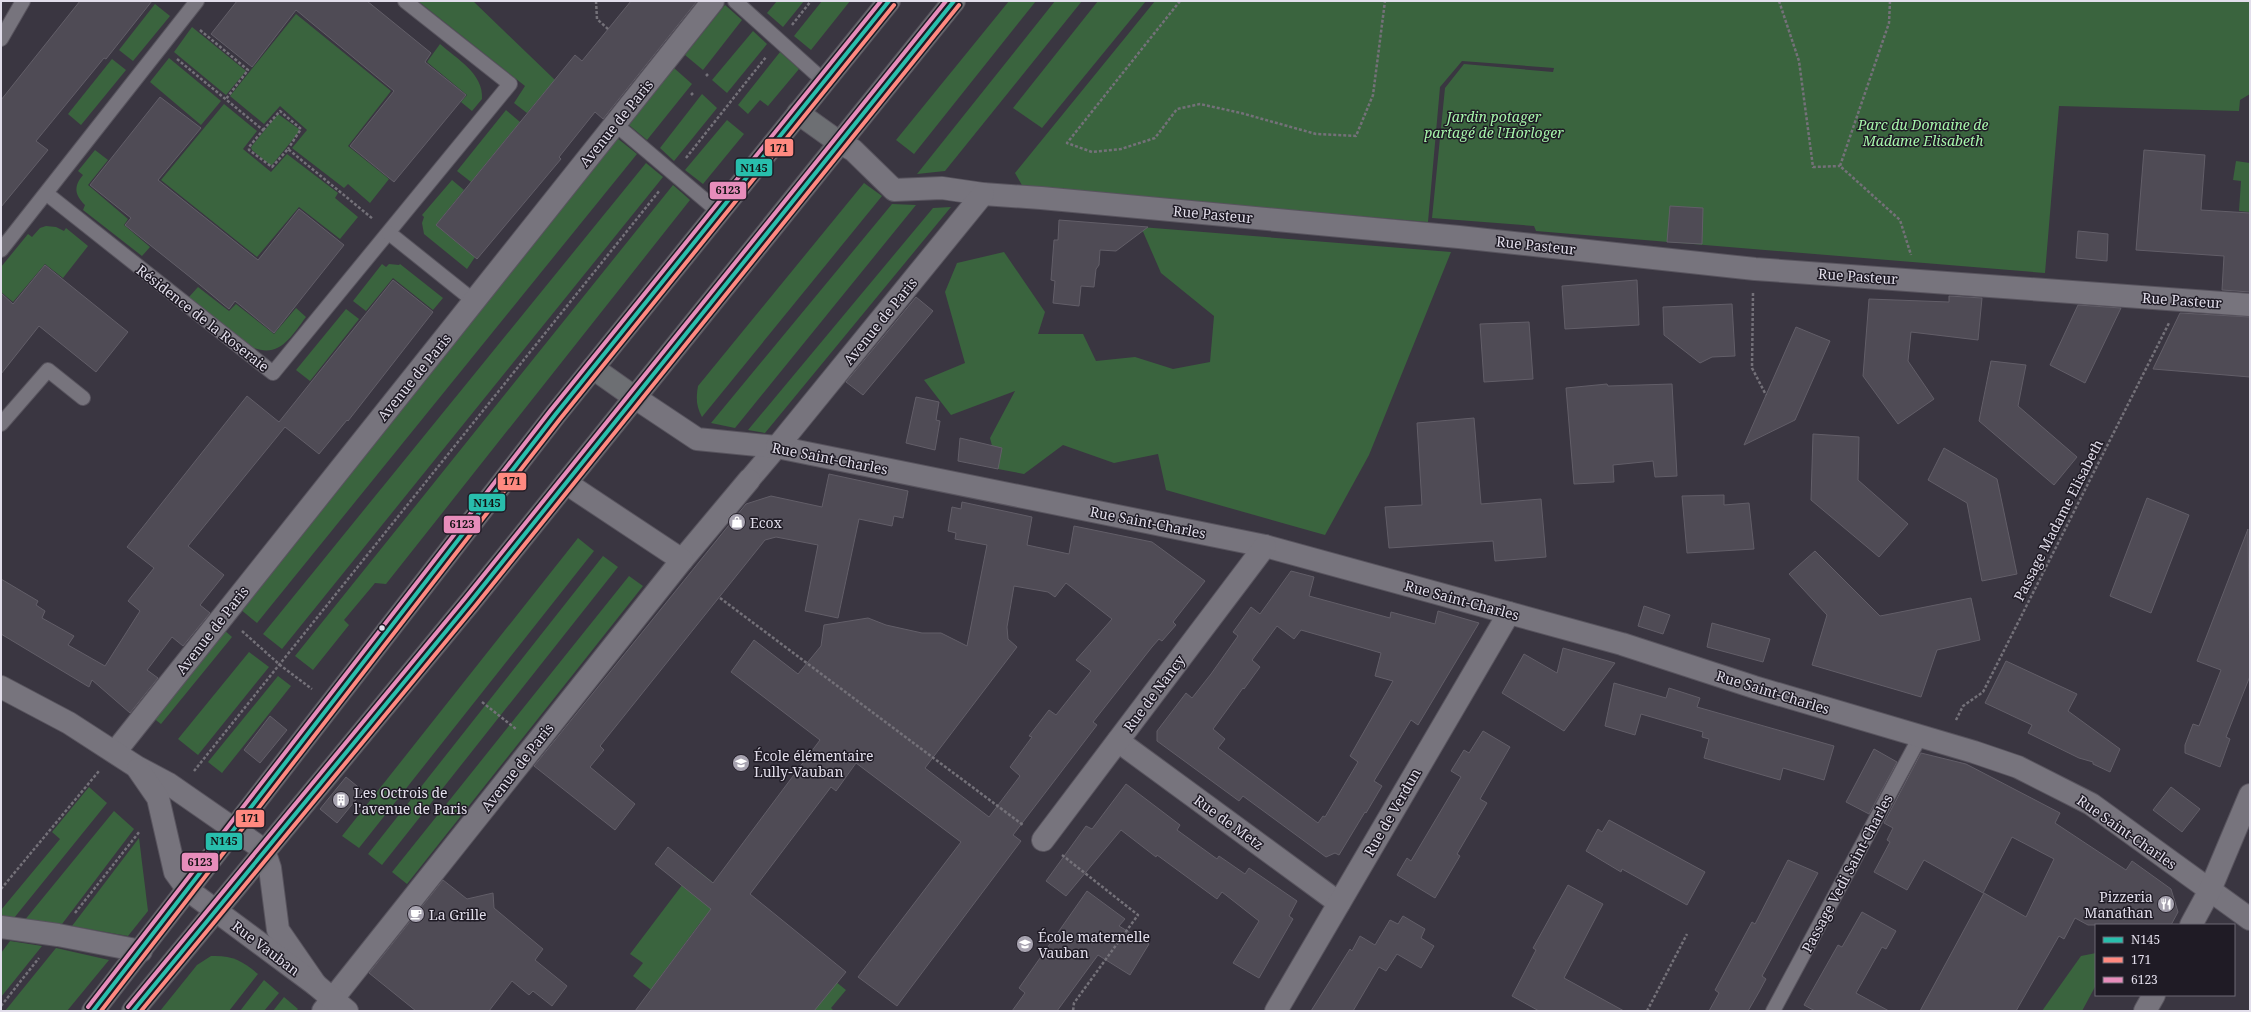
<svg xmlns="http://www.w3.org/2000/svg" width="2251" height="1012" font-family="'Noto Serif',serif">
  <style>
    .green { fill: #3a643e }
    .building { fill: #4f4b55; stroke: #625e68; fill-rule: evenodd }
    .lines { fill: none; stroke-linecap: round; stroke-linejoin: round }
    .service-casing { stroke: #58545e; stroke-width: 16 }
    .pedestrian-casing { stroke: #58545e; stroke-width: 23 }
    .minor-casing { stroke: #58545e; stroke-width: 24 }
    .secondary-casing { stroke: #58545e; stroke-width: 24 }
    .primary-casing { stroke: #58545e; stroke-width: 24 }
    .path { stroke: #747179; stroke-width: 2.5; stroke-dasharray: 3 2; stroke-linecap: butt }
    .service { stroke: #77747d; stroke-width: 14 }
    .pedestrian { stroke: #77747d; stroke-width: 21 }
    .minor { stroke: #77747d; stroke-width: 22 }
    .secondary { stroke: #77747d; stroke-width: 22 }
    .primary { stroke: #6d6f73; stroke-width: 22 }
    .bus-1-casing { stroke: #1f1b25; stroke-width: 7 }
    .bus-2-casing { stroke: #1f1b25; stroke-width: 7 }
    .bus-3-casing { stroke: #1f1b25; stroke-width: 7 }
    .bus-1 { stroke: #28beac; stroke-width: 4 }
    .bus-2 { stroke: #ff8980; stroke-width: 4 }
    .bus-3 { stroke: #e78dbb; stroke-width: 4 }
    .bus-dot { fill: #e2deeb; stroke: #1f1b25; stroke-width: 1.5 }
    .labels { text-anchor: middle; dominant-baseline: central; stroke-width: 3; stroke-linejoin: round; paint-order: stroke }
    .park-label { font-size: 14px; font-style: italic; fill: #a6f5aa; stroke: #1f1b25 }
    .street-label { font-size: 14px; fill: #e2deeb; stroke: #1f1b25 }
    .poi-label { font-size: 14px; fill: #e2deeb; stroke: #1f1b25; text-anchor: start }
    .line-badge { stroke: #1f1b25; stroke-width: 1.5 }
    .pale-badge-label { font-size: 11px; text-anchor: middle; font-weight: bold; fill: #111 }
  </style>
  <rect width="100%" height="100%" fill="#3a3641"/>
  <g class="green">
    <path d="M418 1H473L555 80 527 113 514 103 525 86Z"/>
    <path d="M777 1H804L783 27 767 13Z"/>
    <path d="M822 1H850L811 50 794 36Z"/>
    <path d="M1009 1H1036L914 154 896 140Z"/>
    <path d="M1055 1H1082L945 171 917 174Z"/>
    <path d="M1098 1H1146L1042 128 1013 108Z"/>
    <path d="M1155 1H2250V94L2240 100 2239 111 2059 106 2045 273 1536 231 1534 226 1432 218 1445 88 1464 64 1553 72 1554 68 1462 61 1440 87 1428 222 1023 187 1015 173Z"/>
    <path d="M155 4 170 16 133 61 119 50Z"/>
    <path d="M725 5 742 20 703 70 685 55Z"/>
    <path d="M296 14 391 91 348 146 389 179 370 203 348 184 344 188 292 148 307 130 280 106 264 124 230 96Z"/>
    <path d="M192 27 246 71 226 95 174 52Z"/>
    <path d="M753 31 767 44 727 93 712 80Z"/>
    <path d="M440 44C457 59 484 74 482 99L472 111 461 102 467 95 427 62Z"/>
    <path d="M780 52 799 69 768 106 760 100 748 114 738 105Z"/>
    <path d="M169 58 221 101 201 125 150 82Z"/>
    <path d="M112 59 126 70 81 125 68 114Z"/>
    <path d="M674 68 692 84 647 140 629 125Z"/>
    <path d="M702 94 717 108 674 161 660 148Z"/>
    <path d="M224 104 257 131 243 149 271 172 287 154 338 193 335 198 358 217 340 239 299 207 257 257 161 180Z"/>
    <path d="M506 110 520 122 471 182 457 171Z"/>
    <path d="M278 114 299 129V132L272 165H270L252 150 251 147Z"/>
    <path d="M727 120 744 134 703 184 685 170Z"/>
    <path d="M617 138 637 154 257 623 240 609Z"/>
    <path d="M95 150 108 160 88 185 128 219 124 225 150 247 142 256 83 210 85 205C75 195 73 187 83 175L78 171Z"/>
    <path d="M2236 161 2250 163V212L2239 211 2241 181 2233 180Z"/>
    <path d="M646 163 663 177 282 649 263 634Z"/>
    <path d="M452 180 464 190 436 225 475 257 467 269 424 234 422 223 424 217 422 215Z"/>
    <path d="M864 183 882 196 702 417C696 406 696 398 698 386Z"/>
    <path d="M673 185 690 200 386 584 375 583 344 620 349 625 313 670 295 656Z"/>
    <path d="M892 204 916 205 735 428 711 423Z"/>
    <path d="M951 207 765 433 748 430 933 208Z"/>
    <path d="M46 226 56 227 64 231 66 228 88 246 63 278 45 264 13 302 1 292V267L28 234 32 237 40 228Z"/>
    <path d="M1141 227 1451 252 1369 455 1325 535 1166 490 1158 454 1114 463 1063 445 1024 474 998 469 990 438 1015 391 951 415 924 380 965 363 945 292 957 263 1004 252 1045 312 1038 334H1083L1096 361 1135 357 1173 369 1210 362 1214 316 1161 273Z"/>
    <path d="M382 264 386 267 389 264 399 265 400 264 443 298 433 310 393 278 366 311 353 301Z"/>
    <path d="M198 287 229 311 236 304 274 334 296 308 306 317C290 338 279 360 249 346L189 297Z"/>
    <path d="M346 309 359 319 310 381 296 370Z"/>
    <path d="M578 538 594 551 359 848 342 836Z"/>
    <path d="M603 556 618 567 382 865 368 854Z"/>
    <path d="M629 576 643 586 407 884 392 872Z"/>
    <path d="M223 629 232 637 161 724 152 717Z"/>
    <path d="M249 652 269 667 198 755 178 739Z"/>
    <path d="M278 676 291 686 222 773 208 762Z"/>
    <path d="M89 787 107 803 14 918 1 916V910L60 839 52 832Z"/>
    <path d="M114 811 134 829 62 924 24 921Z"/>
    <path d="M139 838 148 911 128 936 72 926Z"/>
    <path d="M695 868 846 990 831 1008 834 1011H810L700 923 661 976 706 1011H679L633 976 643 963 630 954Z"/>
    <path d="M10 941 42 946 1 997V953Z"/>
    <path d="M56 948 109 960 67 1011H5Z"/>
    <path d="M2096 953V985L2082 1011H2042L2081 956Z"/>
    <path d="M211 956C232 955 243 961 258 974L229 1011H160L197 965Z"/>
    <path d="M264 980 279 993 264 1011H240Z"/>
    <path d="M284 997 298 1009 296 1011H273Z"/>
  </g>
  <g class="building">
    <path d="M80 1H152L106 59 104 58 36 141 48 150 1 207V100Z"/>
    <path d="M237 1H367L431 53 425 62 466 95 394 182 350 146 394 91 296 10 252 67 211 34Z"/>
    <path d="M631 1H697L603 119 595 112 559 157 561 159 477 259 436 225 575 55 582 61Z"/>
    <path d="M160 97 201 128 158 180 258 260 299 209 344 245 274 333 235 301 229 309 200 285 125 225 131 218 90 185Z"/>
    <path d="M2144 150 2205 155 2201 210 2250 213V292L2222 290 2224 256 2136 250Z"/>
    <path d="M1670 206 1703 208 1702 244 1667 242Z"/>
    <path d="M1059 220 1148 227 1116 251 1100 250 1099 265 1096 269 1094 287 1081 286 1079 306 1053 303 1055 281 1051 280 1054 240H1058Z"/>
    <path d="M2078 231 2108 234 2107 261 2076 258Z"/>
    <path d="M45 265 128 332 96 372 39 326 1 374V293L13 304Z"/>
    <path d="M393 280 433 312 348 421 347 420 319 454 285 427 188 546 224 575 200 605 210 613 183 646 172 637 147 670 158 678 130 713 92 680 89 687 1 634V579L38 601 36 605 45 611 42 618 74 636 68 645 105 666 140 611 128 601 154 568 127 547 247 396 279 422Z"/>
    <path d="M1637 280 1639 325 1565 329 1562 286Z"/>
    <path d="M1949 296 1982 298 1978 340 1911 332 1908 361 1934 399 1898 424 1863 376 1869 299 1949 302Z"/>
    <path d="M916 297 933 311 863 395 846 382Z"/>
    <path d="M1732 304 1735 356 1712 357 1700 363 1664 335 1663 307Z"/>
    <path d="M2078 305 2121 308 2085 383 2050 365Z"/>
    <path d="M2180 313 2250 317V377L2153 369Z"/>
    <path d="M1529 322 1533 379 1484 382 1480 324Z"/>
    <path d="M1796 327 1830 341 1795 420 1744 445Z"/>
    <path d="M1991 361 2026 365 2018 406 2077 457 2054 485 1979 421Z"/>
    <path d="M1607 384 1608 386 1672 384 1677 476 1655 477 1653 461 1613 465 1614 482 1574 484 1566 388Z"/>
    <path d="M916 397 939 402 936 420 940 421 935 450 906 443Z"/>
    <path d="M1474 418 1481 504 1541 499 1546 557 1495 561 1493 541 1389 548 1385 507 1422 505 1417 423Z"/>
    <path d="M1813 434 1859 437 1858 480 1908 524 1879 557 1811 500Z"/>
    <path d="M960 438 1002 448 998 469 958 461Z"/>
    <path d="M1944 448 1997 479 2017 574 1982 581 1967 503 1928 480Z"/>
    <path d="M829 474 908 491 903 518 894 516 892 526 859 519 838 618 805 611 818 545 776 537 765 540 600 746 604 750 590 767 635 804 615 830 534 766 746 504 771 496 822 507Z"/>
    <path d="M1724 495V505L1749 503 1754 549 1687 553 1682 496Z"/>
    <path d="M2147 498 2189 515 2151 613 2110 596Z"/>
    <path d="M962 502 1032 517 1027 545 1069 554 1074 526 1152 542 1205 581 1173 622 1176 625 1162 641 1159 639 1152 647 1093 722 1097 725 1013 835 1021 841 897 1006 858 977 961 842 856 763 836 791 831 787 750 894 846 972 814 1011H635L711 909 655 864 668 847 713 883 820 740 731 672 754 640 798 674 821 646 824 625 868 618 886 625 922 633H941L967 646 987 545 955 539 956 533 948 531 952 507 961 509ZM1066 583 1112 619 1076 660 1091 671 1056 715 1049 710 1029 736 1032 737 1010 767 1020 776 989 817 925 768 1017 647 1008 639 1007 627 1014 586 1048 592 1055 597Z"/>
    <path d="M2248 529 2250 676 2226 737 2230 739 2220 767 2185 753V745L2193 724 2199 726 2221 670 2197 661Z"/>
    <path d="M1815 551 1880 616 1971 598 1980 640 1937 650 1921 697 1812 665 1827 615 1789 574Z"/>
    <path d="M1291 571 1314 577 1309 596 1390 618 1391 612 1435 624 1438 611 1479 623 1418 725 1411 720 1374 781 1382 786 1366 813 1365 812 1339 855 1335 853 1326 857 1243 796 1239 801 1157 741V731L1186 693 1192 698 1211 674 1238 636 1233 632 1251 607 1260 614ZM1277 626 1294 639 1301 630 1381 653 1375 676 1393 681 1350 756 1358 762 1325 817 1323 816 1318 823 1218 748 1225 739 1213 729 1243 688 1244 689 1260 667 1252 660Z"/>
    <path d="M1644 606 1670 615 1663 634 1638 626Z"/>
    <path d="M1712 623 1770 639 1763 662 1707 647Z"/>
    <path d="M1563 648 1615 663 1564 731 1502 693 1524 654 1557 673Z"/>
    <path d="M2006 661 2077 694 2068 711 2120 749 2110 772 2093 764V762L2079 758 2028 733 2032 725 1985 703Z"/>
    <path d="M1614 683 1666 698 1669 688 1700 698 1697 707 1834 746 1824 780 1783 768 1780 780 1704 758 1709 739 1702 737 1703 732 1641 714 1635 735 1605 726Z"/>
    <path d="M270 716 287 730 260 763 244 750Z"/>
    <path d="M1483 731 1510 747 1480 799 1487 803 1457 854 1460 856 1435 898 1397 875 1407 858 1411 861 1461 777 1451 771 1464 750 1469 753Z"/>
    <path d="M1874 749 1897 762 1869 814 1846 802Z"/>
    <path d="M1921 753 1966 764 2060 813 2055 823 2126 870 2132 861 2171 889 2178 912 2171 925H2088L2075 918 2064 939 2059 936 2016 1011H1920L1984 893 2026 917 2054 859 2012 837 1983 893 1924 860 1907 890 1874 872 1890 842 1887 840 1893 828 1884 823Z"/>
    <path d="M346 777 363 791 337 823 320 809Z"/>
    <path d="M1126 784 1180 825 1177 830 1217 859 1219 856 1245 874 1249 868 1297 901 1289 916 1293 919 1259 978 1233 963 1259 921 1222 892 1217 899 1157 855 1156 857 1121 830 1066 896 1046 881 1086 826 1092 829Z"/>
    <path d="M2171 787 2200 809 2182 832 2153 810Z"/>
    <path d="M1609 820 1705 872 1687 905 1622 869 1621 872 1586 851 1598 829 1602 832Z"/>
    <path d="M1788 860 1818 873 1762 976 1766 979 1759 992 1748 1011H1709L1719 993 1715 990 1752 922 1755 924Z"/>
    <path d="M443 880 467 899 493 893 494 908 543 949 535 960 567 986 552 1006 533 991 529 995 512 981 489 1011H416L369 973Z"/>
    <path d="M1568 885 1603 904 1564 978 1624 1011H1539L1512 996 1536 950 1533 948Z"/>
    <path d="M1087 891 1125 919 1119 926 1149 944 1130 975 1098 955 1057 1011H1012L1025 993 1019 988Z"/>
    <path d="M1862 912 1896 931 1886 949 1882 947 1856 993 1889 1011H1815L1804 1005 1838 945 1842 947Z"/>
    <path d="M1403 916 1425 929 1421 938 1434 946 1421 968 1397 954 1386 971 1379 967 1353 1011H1311L1350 949 1352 951 1360 936 1375 945 1390 920 1398 924Z"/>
  </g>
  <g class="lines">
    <g class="service-casing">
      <g id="service">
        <path d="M735 1 824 81"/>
        <path d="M1 39 23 1"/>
        <path d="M615 124 719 212"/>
        <path d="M47 194 273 373 510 84 405 1"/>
        <path d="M389 233 474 301"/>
        <path d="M1 250 197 1"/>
        <path d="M1 424 48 370 83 398"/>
        <path d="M1773 1011 1921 735"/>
      </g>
    </g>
    <g class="pedestrian-casing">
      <path id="pedestrian" d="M749 480 777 447"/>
    </g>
    <g class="minor-casing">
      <g id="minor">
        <path d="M840 143 853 150 894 190 942 188 983 194 1041 198 1459 237 1755 269 2250 305"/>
        <path d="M634 397 697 439 777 447 1265 546 1622 644 1754 687 1974 752 2018 767 2091 804 2250 919"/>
        <path d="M777 447 983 194"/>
        <path d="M682 560 749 480"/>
        <path d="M1118 741 1339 903"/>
        <path d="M115 752 713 1"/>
        <path d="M1043 840 1265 546"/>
        <path d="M1 927 58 935 141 951"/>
        <path d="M323 1011 682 560 566 483"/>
        <path d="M1276 1011 1509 613"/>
      </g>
    </g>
    <g class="secondary-casing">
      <g id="secondary">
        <path d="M1 687 69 723 137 767 169 784 264 850 270 868 278 930 316 985"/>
        <path d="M138 769 158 798 175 872 188 890 316 985 347 1011"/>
        <path d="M2191 925 2210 890 2250 795"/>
        <path d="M2145 1011 2154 995"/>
      </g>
    </g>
    <g class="primary-casing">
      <g id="primary">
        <path d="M798 113 840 143"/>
        <path d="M593 368 634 397"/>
        <path d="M93 1011 555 415 889 1"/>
        <path d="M133 1011 471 601 954 1"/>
      </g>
    </g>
    <g class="path">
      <path d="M596 1 597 19 608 29"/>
      <path d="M1180 1 1067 143 1092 152 1121 149 1155 138 1177 109 1200 104 1241 113 1316 134 1356 136 1373 95 1385 1"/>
      <path d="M1779 1 1799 61 1813 167 1840 166"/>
      <path d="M1890 1 1889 23 1840 166 1900 220 1911 255"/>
      <path d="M792 25 811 1"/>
      <path d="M200 30 248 70 226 99"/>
      <path d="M177 59 263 130 249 147V150L272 167 288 149 373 219"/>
      <path d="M706 76 708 74"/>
      <path d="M691 95 693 93"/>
      <path d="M263 130 280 111 301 129 288 149"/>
      <path d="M686 158 766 57"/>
      <path d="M1753 293 1752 368 1766 395"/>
      <path d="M720 598 1023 825"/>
      <path d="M242 631 280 665 312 689"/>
      <path d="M482 702 516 729"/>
      <path d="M1956 720 1963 706 1983 692 2169 323"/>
      <path d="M194 771 660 190"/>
      <path d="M1062 855 1138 915 1074 1003 1073 1011"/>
      <path d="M1 889 99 771"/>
      <path d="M75 913 140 831"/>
      <path d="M1 1006 39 958"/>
      <path d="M1647 1011 1687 934"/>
    </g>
    <use href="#service" class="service"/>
    <use href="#pedestrian" class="pedestrian"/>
    <use href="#minor" class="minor"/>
    <use href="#secondary" class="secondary"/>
    <use href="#primary" class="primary"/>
    <g class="bus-1-casing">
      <g id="bus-1">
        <path d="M93 1011 555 415 889 1"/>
        <path d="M133 1011 471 601 954 1"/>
      </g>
    </g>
    <g class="bus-2-casing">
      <g id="bus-2">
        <path d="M101 1011 560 419 894 5"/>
        <path d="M141 1011 476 605 959 5"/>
      </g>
    </g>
    <g class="bus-3-casing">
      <g id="bus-3">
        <path d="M88 1007 550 411 881 1"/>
        <path d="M128 1007 466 597 946 1"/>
      </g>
    </g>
    <use href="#bus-1" class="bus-1"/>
    <use href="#bus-2" class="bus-2"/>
    <use href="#bus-3" class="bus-3"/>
  </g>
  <defs>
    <g id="shop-disc" transform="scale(0.9)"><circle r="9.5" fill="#a7a3b0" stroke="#1f1b25"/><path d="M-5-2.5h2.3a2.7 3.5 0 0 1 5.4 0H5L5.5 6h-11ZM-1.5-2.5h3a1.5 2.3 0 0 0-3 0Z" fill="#fff"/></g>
    <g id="school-disc" transform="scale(0.9)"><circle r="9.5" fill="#a7a3b0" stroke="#1f1b25"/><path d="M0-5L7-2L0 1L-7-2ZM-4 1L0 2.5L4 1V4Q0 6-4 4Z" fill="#fff"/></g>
    <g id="building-disc" transform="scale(0.9)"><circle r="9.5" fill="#a7a3b0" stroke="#1f1b25"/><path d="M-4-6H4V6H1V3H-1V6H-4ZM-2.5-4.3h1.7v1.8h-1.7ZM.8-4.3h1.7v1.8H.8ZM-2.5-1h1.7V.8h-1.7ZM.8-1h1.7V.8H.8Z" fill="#fff"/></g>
    <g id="restaurant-disc" transform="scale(0.9)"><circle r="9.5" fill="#a7a3b0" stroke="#1f1b25"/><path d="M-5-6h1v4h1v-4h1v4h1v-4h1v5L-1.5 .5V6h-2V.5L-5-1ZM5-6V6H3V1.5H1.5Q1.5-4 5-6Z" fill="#fff"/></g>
    <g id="cafe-disc" transform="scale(0.9)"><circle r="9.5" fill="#a7a3b0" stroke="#1f1b25"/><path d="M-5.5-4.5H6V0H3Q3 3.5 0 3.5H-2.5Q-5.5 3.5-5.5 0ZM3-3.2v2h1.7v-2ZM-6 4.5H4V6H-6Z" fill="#fff"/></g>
  </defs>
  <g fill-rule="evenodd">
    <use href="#shop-disc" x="737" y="522"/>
    <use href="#school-disc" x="741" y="763"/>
    <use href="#building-disc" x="341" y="800"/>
    <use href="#restaurant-disc" x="2166" y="904"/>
    <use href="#cafe-disc" x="416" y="914"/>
    <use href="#school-disc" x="1025" y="944"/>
  </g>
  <circle class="bus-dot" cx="382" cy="628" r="3.5"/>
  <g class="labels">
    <g class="park-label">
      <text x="1494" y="116">Jardin potager<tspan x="1494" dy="16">partagé de l'Horloger</tspan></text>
      <text x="1923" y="124">Parc du Domaine de<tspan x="1923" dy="16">Madame Elisabeth</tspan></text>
    </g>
    <g class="street-label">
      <text transform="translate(616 123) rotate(-51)">Avenue de Paris</text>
      <text transform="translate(1213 214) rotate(5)">Rue Pasteur</text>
      <text transform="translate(1536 245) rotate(6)">Rue Pasteur</text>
      <text transform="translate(1858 276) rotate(4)">Rue Pasteur</text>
      <text transform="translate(2182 300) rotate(4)">Rue Pasteur</text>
      <text transform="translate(203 318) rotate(38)">Résidence de la Roseraie</text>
      <text transform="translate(880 321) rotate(-51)">Avenue de Paris</text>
      <text transform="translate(414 377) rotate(-51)">Avenue de Paris</text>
      <text transform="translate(830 458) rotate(11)">Rue Saint-Charles</text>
      <text transform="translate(2058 520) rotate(-63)">Passage Madame Elisabeth</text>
      <text transform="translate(1148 522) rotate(11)">Rue Saint-Charles</text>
      <text transform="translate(1462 600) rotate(15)">Rue Saint-Charles</text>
      <text transform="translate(212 630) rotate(-52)">Avenue de Paris</text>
      <text transform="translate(1773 692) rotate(17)">Rue Saint-Charles</text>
      <text transform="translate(1154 693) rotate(-53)">Rue de Nancy</text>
      <text transform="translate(517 767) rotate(-52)">Avenue de Paris</text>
      <text transform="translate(1392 812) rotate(-60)">Rue de Verdun</text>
      <text transform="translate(1229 822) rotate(36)">Rue de Metz</text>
      <text transform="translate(2127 832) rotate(35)">Rue Saint-Charles</text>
      <text transform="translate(1847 873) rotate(-62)">Passage Vedi Saint-Charles</text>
      <text transform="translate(266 948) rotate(37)">Rue Vauban</text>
    </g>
    <g class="poi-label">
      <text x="750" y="522">Ecox</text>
      <text x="754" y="755">École élémentaire<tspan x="754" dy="16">Lully-Vauban</tspan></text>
      <text x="354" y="792">Les Octrois de<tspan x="354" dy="16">l'avenue de Paris</tspan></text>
      <text x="2153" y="896" text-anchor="end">Pizzeria<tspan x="2153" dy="16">Manathan</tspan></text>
      <text x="429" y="914">La Grille</text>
      <text x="1038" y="936">École maternelle<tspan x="1038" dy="16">Vauban</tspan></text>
    </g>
  </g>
  <g class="line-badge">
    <rect x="764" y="138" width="30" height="19" rx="4" fill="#ff8980"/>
    <rect x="735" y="158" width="38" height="19" rx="4" fill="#28beac"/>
    <rect x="709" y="181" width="38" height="19" rx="4" fill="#e78dbb"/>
    <rect x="497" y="472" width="30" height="19" rx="4" fill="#ff8980"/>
    <rect x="468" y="493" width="38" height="19" rx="4" fill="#28beac"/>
    <rect x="443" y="515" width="38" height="19" rx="4" fill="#e78dbb"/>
    <rect x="235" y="809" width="30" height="19" rx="4" fill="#ff8980"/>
    <rect x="205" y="832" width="38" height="19" rx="4" fill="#28beac"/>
    <rect x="181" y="852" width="38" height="20" rx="4" fill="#e78dbb"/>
  </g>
  <g class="pale-badge-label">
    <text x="779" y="152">171</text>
    <text x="754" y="172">N145</text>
    <text x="728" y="194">6123</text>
    <text x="512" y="485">171</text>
    <text x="487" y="507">N145</text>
    <text x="462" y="528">6123</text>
    <text x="250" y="822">171</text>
    <text x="224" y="845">N145</text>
    <text x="200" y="866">6123</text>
  </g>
  <rect width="2251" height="1012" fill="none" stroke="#e2deeb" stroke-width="4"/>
  <rect x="2095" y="924" width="140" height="72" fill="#1f1b25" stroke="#6d6974"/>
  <rect x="2103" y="937" width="20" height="6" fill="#28beac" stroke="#6d6974"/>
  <text x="2131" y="944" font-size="12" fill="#e2deeb">N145</text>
  <rect x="2103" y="957" width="20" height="6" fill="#ff8980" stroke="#6d6974"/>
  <text x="2131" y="964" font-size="12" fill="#e2deeb">171</text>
  <rect x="2103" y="977" width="20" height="6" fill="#e78dbb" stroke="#6d6974"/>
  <text x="2131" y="984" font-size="12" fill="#e2deeb">6123</text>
</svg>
